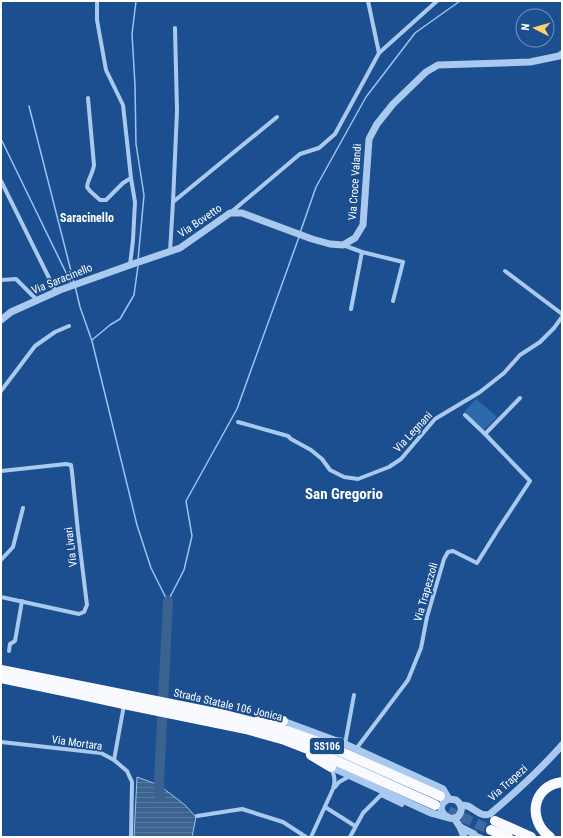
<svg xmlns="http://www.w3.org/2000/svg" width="563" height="838" font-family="'Roboto Condensed',sans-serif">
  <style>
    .pitch { fill: #2e69ad }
    .water { fill: url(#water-rules); stroke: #9cc4f0 }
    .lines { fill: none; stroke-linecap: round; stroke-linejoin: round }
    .stream { stroke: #9cc4f0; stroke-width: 1.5 }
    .river { stroke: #3c6290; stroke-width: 10 }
    .trunk-tunnel { stroke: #3d69a0; stroke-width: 10; stroke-dasharray: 10 5; stroke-linecap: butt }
    .minor { stroke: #a9c9ee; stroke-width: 4 }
    .tertiary { stroke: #a9c9ee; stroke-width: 7 }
    .trunk { stroke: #f8faff; stroke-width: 10 }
    .labels { text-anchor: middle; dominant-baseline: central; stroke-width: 3.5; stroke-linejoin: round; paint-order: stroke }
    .shield { fill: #1b4f8f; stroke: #bbcadd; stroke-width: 1 }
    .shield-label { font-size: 10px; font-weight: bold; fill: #fff }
    .street-label { font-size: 11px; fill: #fff; stroke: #1b4f8f }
    .neighbourhood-label { font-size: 12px; font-weight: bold; fill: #fff; stroke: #1b4f8f }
    .district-label { font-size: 15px; font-weight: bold; fill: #fff; stroke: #1b4f8f }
  </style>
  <defs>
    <pattern id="water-rules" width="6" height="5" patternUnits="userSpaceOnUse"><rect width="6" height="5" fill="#3c6290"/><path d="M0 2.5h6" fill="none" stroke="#597aa1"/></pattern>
  </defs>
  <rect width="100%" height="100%" fill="#1b4f8f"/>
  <path class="pitch" d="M476 399 497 417 484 430 464 412Z"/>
  <path class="water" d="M137 777 159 785 185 805 196 817 192 837H134Z"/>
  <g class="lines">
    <g class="stream">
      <path d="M136 1 132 34 135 85 136 144 144 195 138 260"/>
      <path d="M29 106 74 283"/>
      <path d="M1 139 71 283"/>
      <path d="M300 233 316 187 366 97 415 33 460 1"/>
      <path d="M75 286 80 307 92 341 137 525 151 568 167 600"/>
      <path d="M92 340 110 325 120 319 134 295 138 266"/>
      <path d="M168 601 184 570 192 536 186 501 237 409 299 237"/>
    </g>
    <path class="river" d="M160 797 159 782 168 601"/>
    <path class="trunk-tunnel" d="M435 805 491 830"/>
    <g class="minor">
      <path d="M97 1V20L106 70 123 105 131 178 135 202 133 240 130 265"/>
      <path d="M368 1 379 53"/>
      <path d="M88 98 94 165C93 173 88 179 87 187L90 191 100 200H106L123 183 131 178"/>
      <path d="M1 181 56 292"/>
      <path d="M173 202 277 117"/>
      <path d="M230 213 300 154 319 148 335 134 379 53 437 1"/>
      <path d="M343 245 362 252 403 262 393 301"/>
      <path d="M170 252 173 202 177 111 175 28"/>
      <path d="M505 271 562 314"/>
      <path d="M1 280 16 279 37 300"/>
      <path d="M351 309 362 252"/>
      <path d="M1 391 35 346 55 332 69 326"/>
      <path d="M238 422 288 436 291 439 311 450 322 459 330 470 344 477 358 479 389 467 401 459 435 419 480 392 504 373 520 355 540 342 554 328 562 317"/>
      <path d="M485 434 520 398"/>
      <path d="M1 471 66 464 71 465 72 472 78 532 87 605 84 612 79 614 1 597"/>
      <path d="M1 560 13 547 23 508"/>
      <path d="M9 651 10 644 15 641 22 601"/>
      <path d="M1 742 101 753 114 760 127 771 132 782 131 837"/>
      <path d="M345 744 354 695"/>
      <path d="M356 749 408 680 421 648 427 617 444 559 448 552 453 551 477 563 499 528 530 481 485 434 465 415"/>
      <path d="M114 760 124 705"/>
      <path d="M335 787 339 782 350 776"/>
      <path d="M325 807 355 826"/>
      <path d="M197 816 242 809 283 822 306 837"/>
      <path d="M474 834 482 837"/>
      <path d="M311 837 333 789C336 780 334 775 331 767"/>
      <path d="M350 837 363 813 381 795 402 805"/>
    </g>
    <g class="tertiary">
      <path d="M1 320 11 312 60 290 130 265 180 248 230 213H242L312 239 330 244 343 245 355 238 363 225 369 139 377 124 393 104 426 72 438 65 530 62 559 56 562 54"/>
      <path d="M283 721 345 744 443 789 449 799 456 800C460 803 462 806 461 811 456 830 428 808 449 799"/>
      <path d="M331 767 431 813 446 817"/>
      <path d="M461 805C462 805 467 806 468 806 476 810 481 817 490 814 516 792 540 770 562 745"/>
      <path d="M454 818 460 827 464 837"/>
      <path d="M460 827 474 834"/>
    </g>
    <g class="trunk">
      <path d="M1 670 221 714 287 731 326 745 440 796"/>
      <path d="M1 678 78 694 124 704 246 729 285 740 326 756 435 805"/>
      <path d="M260 718 283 721"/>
      <path d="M311 755 331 767"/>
      <path d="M495 821 531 837"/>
      <path d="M491 830 508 837"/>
      <path d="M550 837C527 820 532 786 562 782"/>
    </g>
  </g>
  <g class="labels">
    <rect class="shield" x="310" y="738" width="34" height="16" rx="3"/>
    <g class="shield-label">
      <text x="327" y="746">SS106</text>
    </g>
    <g class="street-label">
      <text transform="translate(355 182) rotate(-86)">Via Croce Valandi</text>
      <text transform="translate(200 221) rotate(-34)">Via Bovetto</text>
      <text transform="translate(62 279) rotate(-22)">Via Saracinello</text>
      <text transform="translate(413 432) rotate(-47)">Via Legnani</text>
      <text transform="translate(71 547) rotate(-97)">Via Livari</text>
      <text transform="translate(426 592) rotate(-74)">Via Trapezzoli</text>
      <text transform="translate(228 705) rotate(13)">Strada Statale 106 Jonica</text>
      <text transform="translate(77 743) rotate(8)">Via Mortara</text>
      <text transform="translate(508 783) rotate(-42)">Via Trapezi</text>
    </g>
    <g class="neighbourhood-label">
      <text x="87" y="218">Saracinello</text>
    </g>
    <g class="district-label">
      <text x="344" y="494">San Gregorio</text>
    </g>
  </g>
  <rect width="563" height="838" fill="none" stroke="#ffffff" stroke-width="4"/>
  <g transform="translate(535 28) rotate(276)"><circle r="19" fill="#1b4f8f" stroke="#7695bc"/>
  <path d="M0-3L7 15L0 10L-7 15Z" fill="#ffd166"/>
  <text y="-6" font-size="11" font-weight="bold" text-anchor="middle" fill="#ffffff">N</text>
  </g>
</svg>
